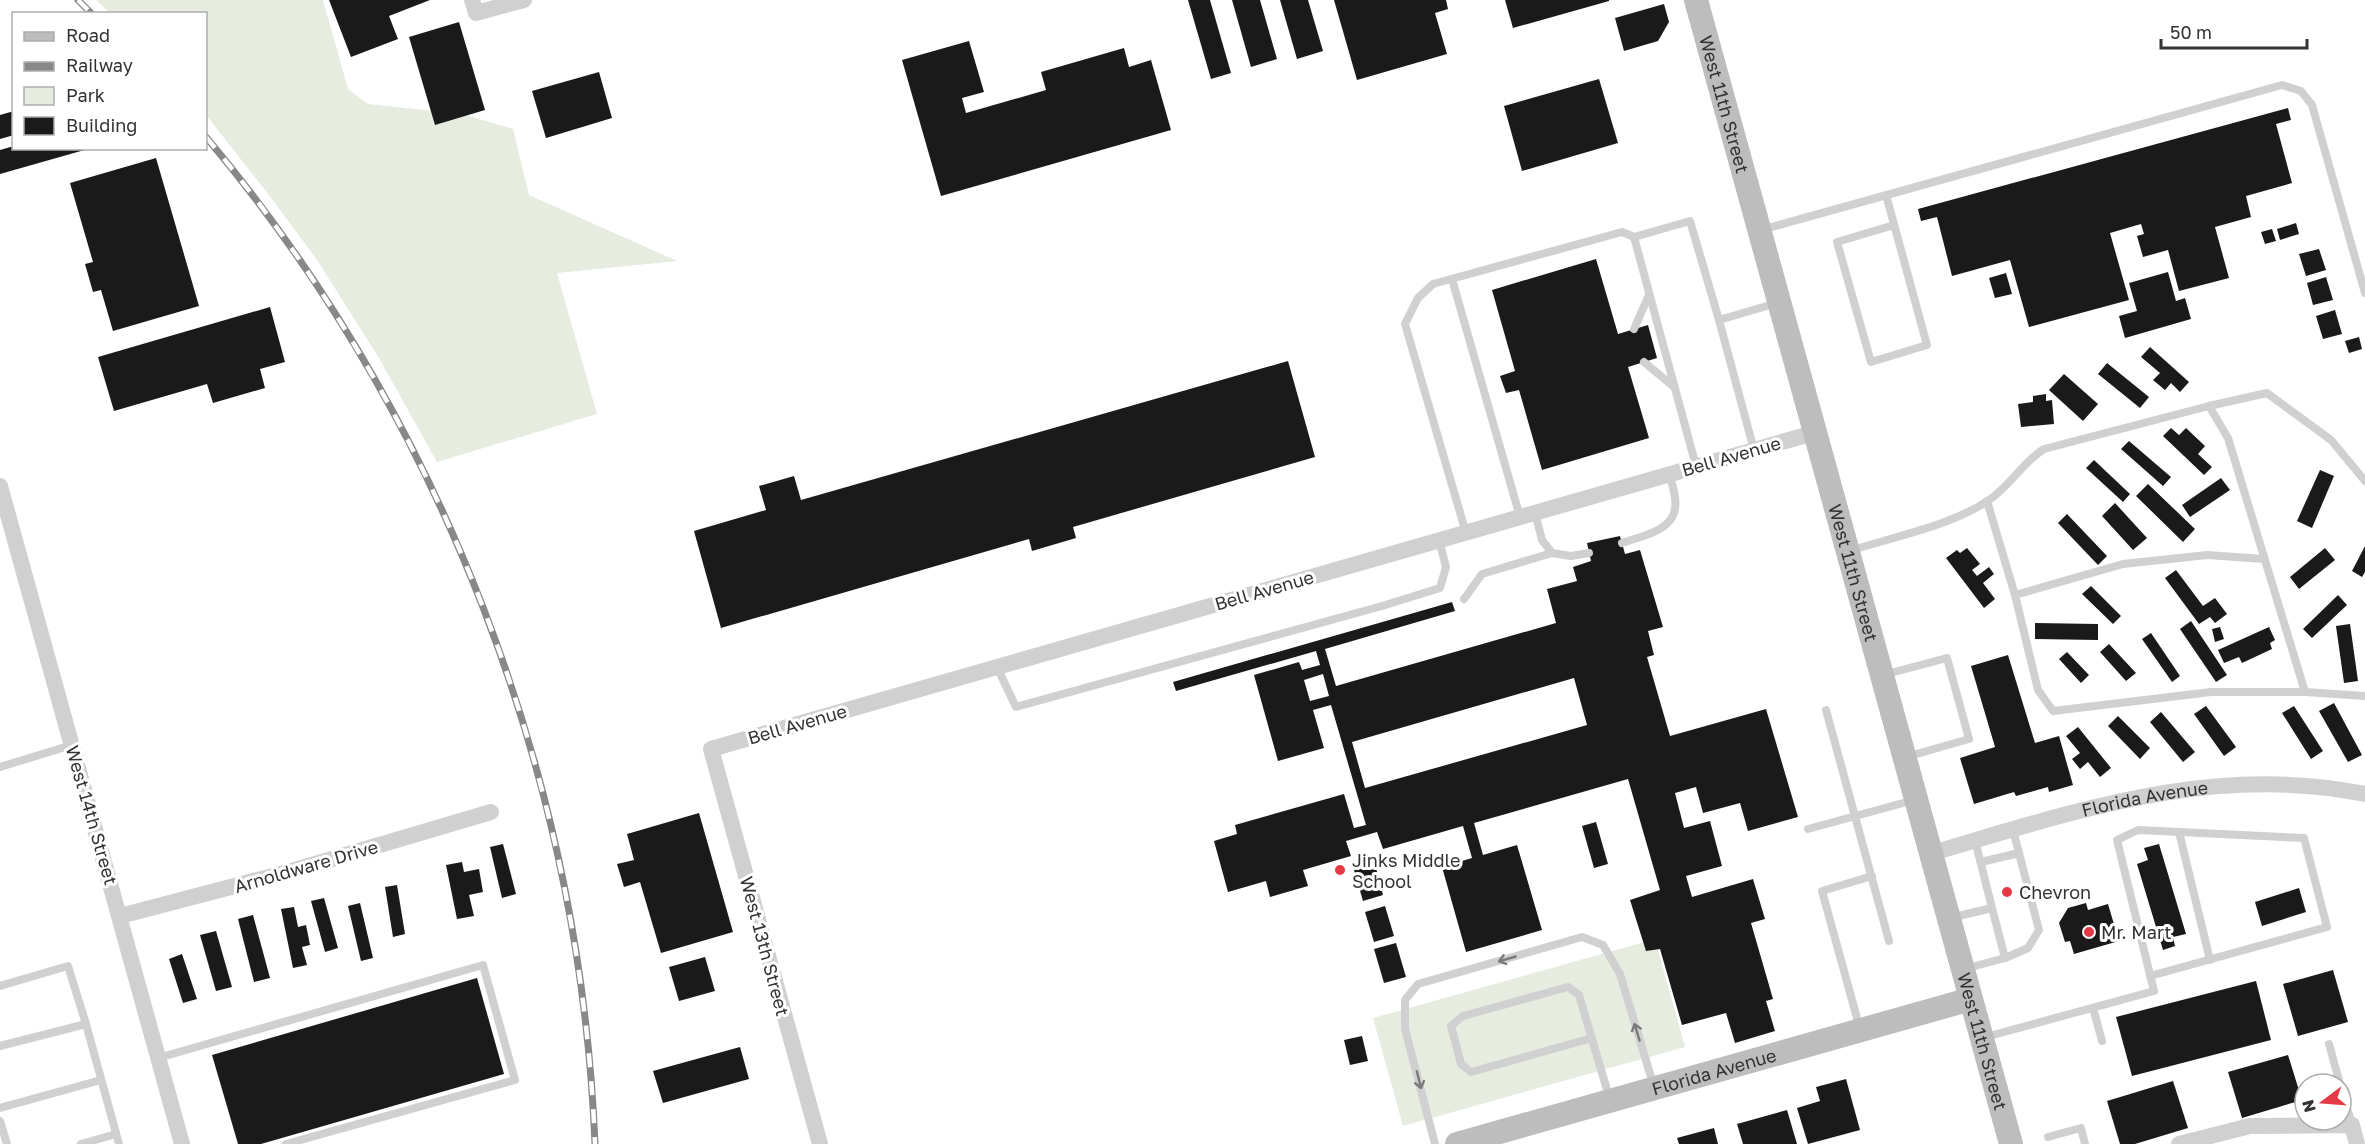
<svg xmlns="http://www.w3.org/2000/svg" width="2365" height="1144" font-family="'Golos Text',sans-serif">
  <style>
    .green { fill: #e6ecdf }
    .building { fill: #1a1a1a; fill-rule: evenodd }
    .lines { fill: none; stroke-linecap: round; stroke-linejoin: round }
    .lane { stroke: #d0d0d0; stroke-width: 8 }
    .street { stroke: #d0d0d0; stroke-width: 16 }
    .secondary { stroke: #bdbdbd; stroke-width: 24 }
    .rail-casing { stroke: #888; stroke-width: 7 }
    .rail { stroke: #fff; stroke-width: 4.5; stroke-dasharray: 14; stroke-linecap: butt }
    .oneway { stroke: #7a7a7a }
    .poi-dot { fill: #e63946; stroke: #fff; stroke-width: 2 }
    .labels { text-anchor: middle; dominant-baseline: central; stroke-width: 6; stroke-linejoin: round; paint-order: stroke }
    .street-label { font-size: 18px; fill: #333; stroke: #fff }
    .poi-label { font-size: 18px; fill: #333; stroke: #fff; text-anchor: start }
  </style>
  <rect width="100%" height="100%" fill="#fff"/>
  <g class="green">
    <path d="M96 0H323L348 89 368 104 462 114 513 129 529 195 677 261 557 273 597 414 437 462 379 358 317 260 269 195 206 115V14L110 13Z"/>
    <path d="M1655 939 1685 1047 1403 1126 1373 1018Z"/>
  </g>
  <g class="building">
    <path d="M329 0H430L389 16 398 39 351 57Z"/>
    <path d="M1188 0H1210L1231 73 1211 79Z"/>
    <path d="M1232 0H1260L1277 59 1251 67Z"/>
    <path d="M1280 0H1308L1323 51 1297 59Z"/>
    <path d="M1334 0H1446L1448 9 1435 13 1447 54 1357 80Z"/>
    <path d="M1505 0H1609V1L1513 28Z"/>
    <path d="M1664 4 1669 22 1658 41 1624 51 1615 18Z"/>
    <path d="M459 22 485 110 435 125 409 37Z"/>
    <path d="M969 41 984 92 962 98 966 113 1046 90 1041 72 1124 48 1129 67 1151 60 1171 130 941 196 902 60Z"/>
    <path d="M599 72 612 118 546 138 532 91Z"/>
    <path d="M1599 79 1618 143 1522 171 1504 106Z"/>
    <path d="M2288 108 2291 120 2276 124 2292 183 2246 196 2251 217 2215 227 2229 278 2179 291 2168 250 2143 257 2137 236 2144 234 2141 224 2110 233 2129 300 2029 327 2010 260 1952 276 1937 217 1921 221 1918 209Z"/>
    <path d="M14 111V135L0 139V115Z"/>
    <path d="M14 146V148L88 149 0 174V150Z"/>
    <path d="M156 158 199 306 113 331 101 290 93 292 85 264 93 262 70 183Z"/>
    <path d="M2296 223 2299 234 2280 240 2277 229Z"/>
    <path d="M2272 229 2276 241 2265 244 2261 232Z"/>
    <path d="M2319 249 2326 270 2306 276 2299 254Z"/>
    <path d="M1596 259 1618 334 1648 325 1657 358 1628 367 1649 438 1542 470 1519 390 1506 393 1500 376 1515 371 1492 290Z"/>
    <path d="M2168 272 2176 301 2185 298 2191 319 2125 338 2119 316 2137 311 2129 283Z"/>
    <path d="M2006 273 2012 294 1995 298 1989 278Z"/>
    <path d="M2326 277 2333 300 2313 305 2307 283Z"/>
    <path d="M270 307 285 362 260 369 265 388 213 403 207 384 114 411 98 357Z"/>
    <path d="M2335 310 2342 334 2323 339 2316 316Z"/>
    <path d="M2359 337 2362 349 2349 353 2345 341Z"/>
    <path d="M2150 347 2189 382 2180 392 2171 383 2165 390 2153 380 2160 373 2141 357Z"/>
    <path d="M1288 361 1315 457 1073 527 1076 538 1032 551 1029 539 721 628 694 531 766 510 759 486 794 476 801 500Z"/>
    <path d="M2107 363 2149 397 2140 408 2098 374Z"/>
    <path d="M2064 374 2098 404 2083 421 2049 390Z"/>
    <path d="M2046 394V401L2052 400 2054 424 2021 427 2018 404 2033 402V396Z"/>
    <path d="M2171 428 2179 435 2186 428 2205 446 2198 454 2212 467 2204 475 2163 436Z"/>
    <path d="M2129 441 2171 477 2163 486 2121 449Z"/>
    <path d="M2094 460 2130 494 2123 502 2086 468Z"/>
    <path d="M2320 470 2334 476 2312 528 2297 521Z"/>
    <path d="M2221 478 2230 490 2190 517 2182 505Z"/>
    <path d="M2148 484 2195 529 2183 542 2136 496Z"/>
    <path d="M2115 503 2147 538 2133 550 2102 516Z"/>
    <path d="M2067 514 2107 556 2098 565 2058 523Z"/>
    <path d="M1620 536 1625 554 1640 550 1663 627 1648 631 1654 655 1647 657 1670 736 1766 709 1798 817 1748 831 1740 803 1703 813 1696 787 1675 793 1684 828 1710 821 1722 866 1686 876 1692 897 1753 879 1765 919 1751 923 1773 999 1766 1001 1775 1031 1735 1043 1726 1013 1682 1025 1660 949 1646 951 1630 900 1660 890 1628 779 1474 823 1483 855 1517 845 1542 930 1466 952 1442 867 1472 858 1463 826 1383 849 1377 832 1346 841 1351 856 1303 870 1308 886 1270 897 1266 881 1228 892 1214 841 1237 834 1235 825 1344 794 1354 828 1366 825 1331 705 1313 710 1324 748 1278 761 1254 675 1299 662 1302 670 1320 665 1316 651 1176 691 1173 682 1452 602 1455 611 1325 649 1336 686 1556 623 1547 589 1577 581 1573 567 1591 561 1587 543ZM1323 674 1329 696 1310 701 1304 680ZM1574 678 1587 725 1365 788 1352 742Z"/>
    <path d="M2365 546V572L2362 577 2352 571Z"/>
    <path d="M1967 548 1980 564 1972 570 1977 576 1989 567 1994 574 1983 583 1995 599 1984 608 1946 558 1957 550 1960 553Z"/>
    <path d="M2325 548 2335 560 2299 589 2290 577Z"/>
    <path d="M2176 570 2203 606 2215 598 2227 614 2215 623 2210 617 2199 624 2165 578Z"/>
    <path d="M2091 586 2121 616 2113 624 2082 594Z"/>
    <path d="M2338 595 2347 605 2312 638 2303 629Z"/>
    <path d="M2191 621 2227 675 2216 682 2180 629Z"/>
    <path d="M2035 623 2098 624V640L2035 639Z"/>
    <path d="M2350 624 2358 681 2344 683 2336 626Z"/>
    <path d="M2220 627 2224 639 2215 642 2212 629Z"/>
    <path d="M2269 627 2275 640 2270 643 2272 649 2242 663 2239 657 2224 663 2218 650Z"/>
    <path d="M2151 633 2180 676 2172 682 2142 639Z"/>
    <path d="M2109 644 2136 673 2126 681 2100 652Z"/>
    <path d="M2067 652 2089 675 2081 683 2059 659Z"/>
    <path d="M2008 655 2035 743 2059 736 2073 785 2049 792 2048 787 2016 796 2014 792 1974 804 1960 758 1995 747 1971 666Z"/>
    <path d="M2334 703 2362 755 2348 762 2319 711Z"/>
    <path d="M2206 706 2236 747 2224 756 2194 714Z"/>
    <path d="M2294 706 2323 751 2311 759 2282 713Z"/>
    <path d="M2161 712 2195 752 2183 762 2150 722Z"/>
    <path d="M2118 716 2150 748 2140 759 2108 726Z"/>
    <path d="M2078 727 2111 768 2100 777 2088 762 2080 769 2072 759 2080 753 2066 736Z"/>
    <path d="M699 813 733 932 661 953 640 882 624 887 617 864 634 860 627 834Z"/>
    <path d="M1596 822 1608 864 1594 868 1582 826Z"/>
    <path d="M503 844 516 894 502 898 490 847Z"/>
    <path d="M2159 844 2186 934 2173 937 2175 946 2163 950 2137 864 2148 860 2144 848Z"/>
    <path d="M462 862 464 872 479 869 483 892 469 895 474 916 457 919 446 865Z"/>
    <path d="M1375 864 1383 895 1363 901 1354 870Z"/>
    <path d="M397 885 405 934 393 937 385 887Z"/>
    <path d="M2299 888 2306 912 2262 926 2255 902Z"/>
    <path d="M324 898 338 948 325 952 311 901Z"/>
    <path d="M360 903 373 958 361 961 348 906Z"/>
    <path d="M2086 903 2088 910 2108 904 2119 941 2074 954 2070 941 2065 942 2059 923 2068 908Z"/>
    <path d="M1385 906 1394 936 1374 942 1365 912Z"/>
    <path d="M294 907 298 927 306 925 310 945 302 947 307 965 293 968 281 909Z"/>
    <path d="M253 915 270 978 254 982 238 919Z"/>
    <path d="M216 931 232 987 216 991 200 935Z"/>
    <path d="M1396 943 1406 977 1384 983 1374 949Z"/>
    <path d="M182 954 197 999 183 1003 169 959Z"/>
    <path d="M705 957 715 991 679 1001 669 967Z"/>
    <path d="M2333 970 2348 1022 2298 1036 2283 984Z"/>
    <path d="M477 978 504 1074 261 1144H238L212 1055Z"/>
    <path d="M2256 981 2271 1040 2132 1076 2116 1017Z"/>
    <path d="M1362 1036 1368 1061 1350 1065 1344 1040Z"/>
    <path d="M740 1047 749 1079 663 1103 653 1071Z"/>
    <path d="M2288 1055 2302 1100 2242 1118 2228 1072Z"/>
    <path d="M1846 1079 1860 1130 1808 1144 1797 1108 1820 1101 1816 1087Z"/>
    <path d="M2173 1081 2188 1128 2135 1144H2120L2107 1101Z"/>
    <path d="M1787 1110 1797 1144H1743L1737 1124Z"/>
    <path d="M1714 1128 1718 1144H1679L1677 1138Z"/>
  </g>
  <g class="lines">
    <g class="lane">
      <path d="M1886 195 1927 345 1871 362 1837 242 1894 225"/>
      <path d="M1761 230 2282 85 2301 91 2312 105 2365 293"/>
      <path d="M1634 237 1690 221 1719 320"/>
      <path d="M1452 279 1520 517"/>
      <path d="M1634 329 1649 295"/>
      <path d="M1644 362 1674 387"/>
      <path d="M2209 406 2267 393 2331 440 2365 481"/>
      <path d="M1754 450 1719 320 1777 303"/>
      <path d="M1987 501 2015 595 2038 690 2053 711 2211 692H2305L2365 696"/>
      <path d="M1535 513 1542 540 1552 553 1571 556 1589 553"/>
      <path d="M1466 533 1405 324 1418 298 1433 284 1622 232 1634 237 1696 466"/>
      <path d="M1622 543C1641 536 1673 531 1675 508 1677 497 1672 484 1669 474"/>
      <path d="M1849 551C1893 537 1951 526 1989 500 2010 486 2023 462 2044 449L2209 406 2228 438 2305 692"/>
      <path d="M2015 595 2123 564 2207 555 2264 559"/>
      <path d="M1464 599 1482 574 1552 553"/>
      <path d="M997 667 1016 707 1382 606 1440 588 1446 567 1439 540"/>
      <path d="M1883 675 1947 658 1969 739 1906 757"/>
      <path d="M1826 710 1889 941"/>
      <path d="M0 767 72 745"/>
      <path d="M1808 829 1914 800"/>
      <path d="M2179 832 2210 960"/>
      <path d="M1975 840 1992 908"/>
      <path d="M1981 862 2019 853"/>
      <path d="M1950 918 1992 908 2005 958 1964 969"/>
      <path d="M2005 958 2028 948 2039 930 2013 830"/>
      <path d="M0 986 68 966 86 1024"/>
      <path d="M2093 1008 2102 1041"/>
      <path d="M1860 1029 1822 891 1872 876"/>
      <path d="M1592 1038 1471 1072 1461 1064 1451 1026 1463 1016 1568 987 1579 995 1610 1100"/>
      <path d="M1982 1038 2154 991 2117 840 2138 830 2304 838 2327 927 2150 976"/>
      <path d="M2329 1044 2340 1084"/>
      <path d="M0 1046 86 1024 119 1144"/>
      <path d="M158 1058 483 965 515 1080 286 1144"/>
      <path d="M2341 1086 2352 1125"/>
      <path d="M0 1108 101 1080"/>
      <path d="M0 1121 7 1144"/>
      <path d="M2048 1137 2081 1128 2085 1144"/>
      <path d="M81 1144 116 1134"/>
      <path d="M1435 1144 1405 1029V1000L1418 984 1582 937 1603 945 1620 974 1654 1087"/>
    </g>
    <g class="street">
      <path d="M472 0 476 13 524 0"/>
      <path d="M0 486 182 1144"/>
      <path id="s1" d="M1932 853C2076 811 2213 763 2365 794"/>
      <path d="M120 916 288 872 491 812"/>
      <path d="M820 1144 711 749 1817 432"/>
      <path d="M2179 1144 2250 1126 2352 1125 2357 1144"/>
    </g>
    <g class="secondary">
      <path id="s2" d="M1696 0 2011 1144"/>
      <path id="s3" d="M1457 1144 1971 999"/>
    </g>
    <g class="rail-casing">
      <g id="rail">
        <path d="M78 0 92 14"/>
        <path d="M206 137C442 418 580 777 595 1144"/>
      </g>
    </g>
    <use href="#rail" class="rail"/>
  </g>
  <defs><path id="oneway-shaft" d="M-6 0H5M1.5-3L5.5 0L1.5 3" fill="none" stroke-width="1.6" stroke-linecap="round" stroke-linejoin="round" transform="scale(1.5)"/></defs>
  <g class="oneway">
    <use href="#oneway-shaft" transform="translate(1507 959) rotate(164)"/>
    <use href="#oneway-shaft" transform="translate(1637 1032) rotate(-107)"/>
    <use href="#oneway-shaft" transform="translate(1419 1080) rotate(76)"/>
  </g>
  <g class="poi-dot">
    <circle cx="1340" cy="870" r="6"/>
    <circle cx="2007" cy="892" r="6"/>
    <circle cx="2089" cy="932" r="6"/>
  </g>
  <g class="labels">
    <g class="street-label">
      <text stroke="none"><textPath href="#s2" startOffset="108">West 11th Street</textPath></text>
      <text transform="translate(1731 456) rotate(-16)">Bell Avenue</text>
      <text stroke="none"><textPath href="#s2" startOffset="594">West 11th Street</textPath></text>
      <text transform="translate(1264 590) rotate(-16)">Bell Avenue</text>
      <text transform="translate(797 724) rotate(-16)">Bell Avenue</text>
      <text stroke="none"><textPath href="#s1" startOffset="220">Florida Avenue</textPath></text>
      <text transform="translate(92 815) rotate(74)">West 14th Street</text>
      <text transform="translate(306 866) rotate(-16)">Arnoldware Drive</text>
      <text transform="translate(765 946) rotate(75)">West 13th Street</text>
      <text stroke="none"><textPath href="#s2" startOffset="1080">West 11th Street</textPath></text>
      <text stroke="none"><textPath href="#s3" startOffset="267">Florida Avenue</textPath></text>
    </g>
    <g class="poi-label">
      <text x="1352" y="860">Jinks Middle<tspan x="1352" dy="21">School</tspan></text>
      <text x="2019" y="892">Chevron</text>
      <text x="2101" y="932">Mr. Mart</text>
    </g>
  </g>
  <rect x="12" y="12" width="195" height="138" fill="#ffffff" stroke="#adadad" stroke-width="1.5"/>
  <rect x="24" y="32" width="30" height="9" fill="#bdbdbd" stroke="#adadad" stroke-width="1.5"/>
  <text x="66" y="42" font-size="18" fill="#333333">Road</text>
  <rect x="24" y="62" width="30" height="9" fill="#888888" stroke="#adadad" stroke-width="1.5"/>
  <text x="66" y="72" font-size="18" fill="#333333">Railway</text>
  <rect x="24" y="87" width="30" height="18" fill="#e6ecdf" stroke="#adadad" stroke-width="1.5"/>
  <text x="66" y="102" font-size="18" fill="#333333">Park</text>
  <rect x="24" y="117" width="30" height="18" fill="#1a1a1a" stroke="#adadad" stroke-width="1.5"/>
  <text x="66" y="132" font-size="18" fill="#333333">Building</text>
  <g transform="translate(2323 1102) rotate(254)"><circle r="28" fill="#ffffff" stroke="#adadad" stroke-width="1.5"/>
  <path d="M0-4.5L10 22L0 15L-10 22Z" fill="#e63946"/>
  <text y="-9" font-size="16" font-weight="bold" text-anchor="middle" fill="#333333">N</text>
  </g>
  <path d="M2161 39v9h146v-9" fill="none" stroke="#333333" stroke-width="3"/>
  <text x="2170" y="39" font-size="18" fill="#333333" stroke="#ffffff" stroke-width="4.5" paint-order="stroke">50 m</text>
</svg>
